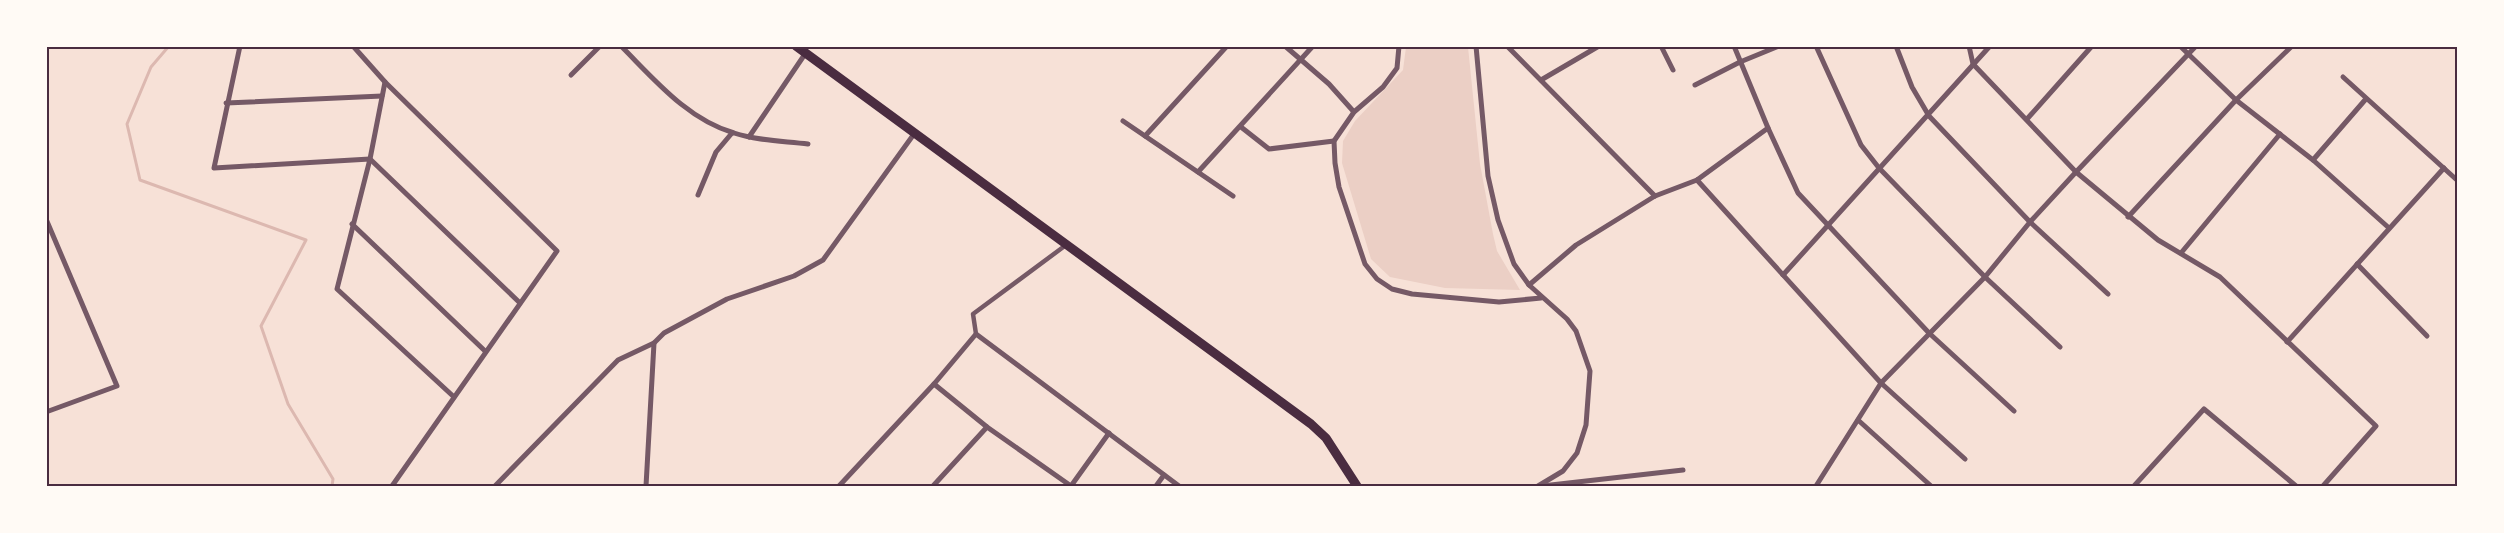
<svg xmlns="http://www.w3.org/2000/svg" width="2504" height="533" font-family="'Work Sans',sans-serif">
  <style>
    .green { fill: #ebcfc5 }
    .lines { fill: none; stroke-linecap: round; stroke-linejoin: round }
    .stream { stroke: #dcb8b0; stroke-width: 3 }
    .pedestrian { stroke: #755966; stroke-width: 4.5 }
    .minor { stroke: #755966; stroke-width: 5 }
    .primary { stroke: #4a2c40; stroke-width: 9 }
    .neatline { fill: none; stroke: #4a2c40; stroke-width: 2 }
  </style>
  <rect width="100%" height="100%" fill="#f7e1d7"/>
  <path class="green" d="M1406 47H1468L1480 164 1493 234 1497 251 1520 290 1445 288 1390 277 1371 259 1342 163 1343 141 1355 121 1403 70Z"/>
  <g class="lines">
    <path class="stream" d="M169 46 151 67 127 124 140 180 306 240 261 326 288 404 333 479 332 486"/>
    <path class="pedestrian" d="M976 334 973 314 1066 245"/>
    <g class="minor">
      <path d="M240 46 214 168 370 159 520 303"/>
      <path d="M353 46 385 82 557 251 392 486"/>
      <path d="M621 46C655 80 687 119 734 133 758 141 784 141 808 144"/>
      <path d="M1285 46 1329 84 1354 112"/>
      <path d="M1399 46 1397 68 1383 87 1354 112 1334 141 1335 163 1339 187 1365 264 1377 279 1392 289 1412 294 1499 302 1541 298"/>
      <path d="M1476 46 1488 176 1498 220 1514 264 1529 285 1567 319 1576 331 1590 371 1586 425 1577 453 1563 471 1538 486"/>
      <path d="M1507 46 1655 196"/>
      <path d="M1661 46 1673 70"/>
      <path d="M1734 46 1768 128 1798 193 1929 333 2014 411"/>
      <path d="M1816 46 1861 145 1879 168 1985 277 2060 347"/>
      <path d="M1896 46 1912 87 1929 116 2030 222 2108 294"/>
      <path d="M1969 46 1973 64 2076 172 2158 240 2220 277 2376 426 2323 486"/>
      <path d="M2180 46 2236 100 2313 160 2389 228"/>
      <path d="M571 75 600 46"/>
      <path d="M2343 77 2458 181"/>
      <path d="M1541 80 1599 46"/>
      <path d="M385 82 370 159 337 289 454 397"/>
      <path d="M1695 85 1740 62 1779 46"/>
      <path d="M226 103 382 96"/>
      <path d="M2027 119 2092 46"/>
      <path d="M1123 121 1233 196"/>
      <path d="M1241 127 1269 149 1334 141"/>
      <path d="M1145 136 1227 46"/>
      <path d="M749 137 805 54"/>
      <path d="M2313 160 2365 100"/>
      <path d="M1198 172 1313 46"/>
      <path d="M1697 180 1881 383 1965 459"/>
      <path d="M698 195 716 152 732 133"/>
      <path d="M2128 217 2236 100 2292 46"/>
      <path d="M46 219 117 386 46 412"/>
      <path d="M352 224 485 351"/>
      <path d="M2181 253 2280 134"/>
      <path d="M2357 264 2427 336"/>
      <path d="M1783 275 1990 46"/>
      <path d="M1529 285 1576 245 1655 196 1697 180 1768 128"/>
      <path d="M2287 342 2444 168"/>
      <path d="M934 384 987 427 1071 486"/>
      <path d="M1858 420 1931 486"/>
      <path d="M495 486 618 360 654 343"/>
      <path d="M646 486 654 343 664 333 727 299 794 276 823 260 914 134"/>
      <path d="M839 486 934 384 976 334 1179 486"/>
      <path d="M933 486 987 427"/>
      <path d="M1071 486 1109 433"/>
      <path d="M1156 486 1164 475"/>
      <path d="M1542 486 1683 470"/>
      <path d="M1816 486 1881 383 1985 277 2030 222 2076 172 2196 46"/>
      <path d="M2134 486 2204 409 2296 486"/>
    </g>
    <path class="primary" d="M796 46 1311 424 1326 438 1357 486"/>
  </g>
  <rect width="2504" height="533" fill="none" stroke="#fffaf5" stroke-width="96"/>
  <rect x="48" y="48" width="2408" height="437" class="neatline"/>
</svg>
